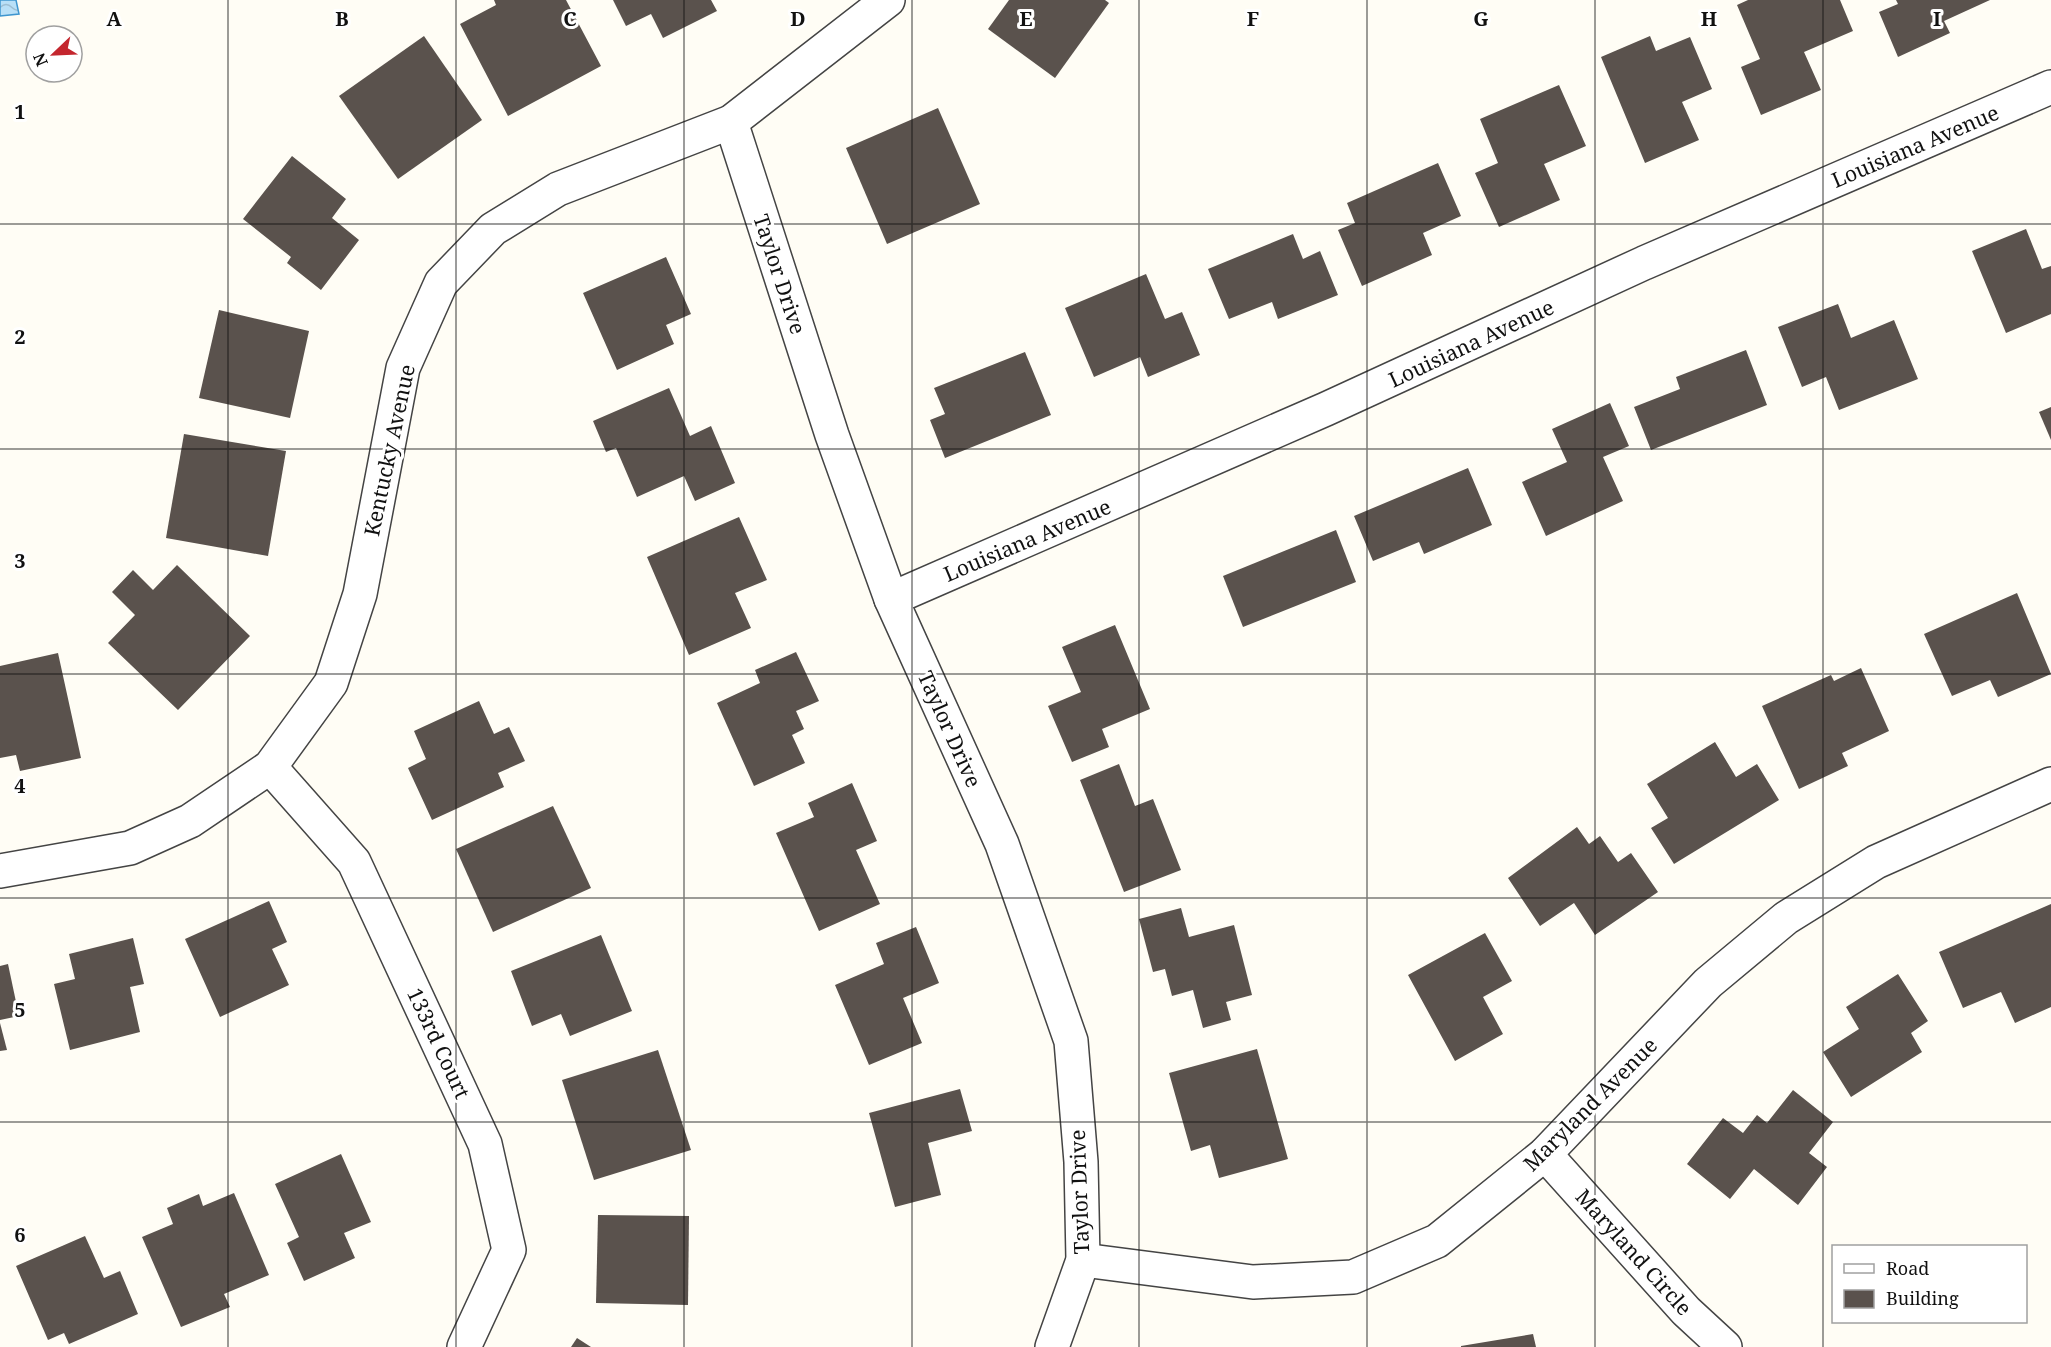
<svg xmlns="http://www.w3.org/2000/svg" width="2051" height="1347" font-family="'Noto Serif',serif">
  <style>
    .water { fill: url(#water-waves); stroke: #3f96cf; stroke-width: 1.5 }
    .building { fill: #5a524d }
    .lines { fill: none; stroke-linecap: round; stroke-linejoin: round }
    .minor-casing { stroke: #444; stroke-width: 36 }
    .minor { stroke: #fff; stroke-width: 33 }
    .grid { fill: none; stroke: #111; stroke-width: 1.5; stroke-opacity: 0.55 }
    .labels { text-anchor: middle; dominant-baseline: central; stroke-width: 6; stroke-linejoin: round; paint-order: stroke }
    .street-label { font-size: 21px; fill: #111; stroke: #fff }
    .grid-label { font-size: 20px; text-anchor: middle; font-weight: bold; fill: #111; stroke: #fff; stroke-width: 6; stroke-linejoin: round; paint-order: stroke }
  </style>
  <defs>
    <pattern id="water-waves" width="16" height="10" patternUnits="userSpaceOnUse" patternTransform="scale(1.5)"><rect width="16" height="10" fill="#b9e0f7"/><path d="M0 5q4-4 8 0t8 0" fill="none" stroke="#9ebfd3"/></pattern>
  </defs>
  <rect width="100%" height="100%" fill="#fffdf5"/>
  <path class="water" d="M0 0H16L19 14 0 16Z"/>
  <g class="building">
    <path d="M494 0H566L601 66 508 116 460 24 496 5Z"/>
    <path d="M613 0H711L717 11 663 38 651 14 626 26Z"/>
    <path d="M1009 0H1105L1109 3 1055 78 988 29Z"/>
    <path d="M1748 0H1840L1853 31 1804 52 1821 90 1761 115 1741 67 1760 59 1737 5Z"/>
    <path d="M1896 0H1990L1944 21 1950 33 1898 57 1879 12 1898 4Z"/>
    <path d="M424 36 482 120 398 179 339 96Z"/>
    <path d="M1650 36 1656 51 1690 37 1712 89 1682 102 1699 140 1645 163 1601 57Z"/>
    <path d="M1559 85 1586 146 1544 164 1560 200 1499 227 1475 173 1498 163 1480 119Z"/>
    <path d="M938 108 980 204 887 244 846 148Z"/>
    <path d="M292 156 346 199 332 218 359 240 321 290 287 263 291 257 243 219Z"/>
    <path d="M1438 163 1461 216 1423 233 1432 255 1362 286 1338 230 1355 223 1347 203Z"/>
    <path d="M2026 229 2042 269 2051 266V314L2006 333 1972 251Z"/>
    <path d="M1293 234 1303 259 1320 251 1338 295 1278 319 1272 302 1229 319 1208 269Z"/>
    <path d="M666 257 691 314 666 325 674 344 617 370 583 293Z"/>
    <path d="M1146 274 1165 319 1182 312 1200 355 1148 377 1140 357 1094 377 1065 308Z"/>
    <path d="M1838 304 1851 338 1894 320 1918 379 1839 410 1826 377 1802 387 1778 327Z"/>
    <path d="M219 310 309 331 290 418 199 398Z"/>
    <path d="M1746 350 1767 405 1651 450 1634 407 1680 389 1676 377Z"/>
    <path d="M1025 352 1051 415 945 458 930 420 945 414 934 388Z"/>
    <path d="M669 388 690 436 711 426 735 483 695 501 684 476 637 497 616 448 606 452 593 421Z"/>
    <path d="M1610 403 1629 446 1603 457 1623 501 1546 536 1522 482 1567 462 1552 429Z"/>
    <path d="M2051 407V440L2039 412Z"/>
    <path d="M184 434 286 451 268 556 166 538Z"/>
    <path d="M1468 468 1492 525 1424 554 1419 542 1373 561 1354 516Z"/>
    <path d="M739 517 767 580 735 593 751 628 689 655 647 557Z"/>
    <path d="M1336 530 1356 582 1243 627 1223 576Z"/>
    <path d="M177 565 250 636 178 710 108 643 135 615 112 592 133 570 153 590Z"/>
    <path d="M2017 593 2051 674 1998 697 1990 680 1952 696 1924 634Z"/>
    <path d="M1115 625 1150 709 1102 729 1109 747 1072 762 1048 706 1081 692 1062 647Z"/>
    <path d="M796 652 819 701 796 711 804 729 792 735 805 763 754 786 717 703 760 683 755 670Z"/>
    <path d="M58 653 81 758 20 771 16 755 0 758V666Z"/>
    <path d="M1861 668 1889 731 1842 753 1848 766 1799 789 1762 706 1831 675 1834 681Z"/>
    <path d="M479 701 494 734 509 727 525 761 498 773 504 787 432 820 408 768 426 759 414 731Z"/>
    <path d="M1715 742 1736 777 1757 764 1779 800 1674 864 1651 828 1668 818 1647 784Z"/>
    <path d="M1119 764 1135 806 1153 799 1181 870 1124 892 1080 780Z"/>
    <path d="M852 783 877 841 856 850 880 904 819 931 776 833 814 817 808 803Z"/>
    <path d="M553 806 591 888 493 932 456 849Z"/>
    <path d="M1577 827 1589 844 1600 836 1618 862 1631 853 1658 892 1595 935 1574 903 1540 926 1508 878Z"/>
    <path d="M269 901 287 942 272 949 289 985 220 1017 185 939Z"/>
    <path d="M2051 904V1007L2015 1023 2001 992 1963 1008 1939 952Z"/>
    <path d="M1181 908 1189 937 1234 925 1252 995 1226 1002 1231 1020 1203 1028 1193 990 1172 996 1165 969 1153 972 1139 919Z"/>
    <path d="M916 927 939 983 903 998 922 1043 869 1065 835 985 884 964 876 943Z"/>
    <path d="M1485 933 1512 981 1483 997 1503 1034 1455 1061 1408 975Z"/>
    <path d="M601 935 632 1011 570 1036 561 1014 532 1026 511 971Z"/>
    <path d="M133 938 144 984 130 987 140 1032 70 1050 54 984 75 979 69 954Z"/>
    <path d="M8 964 19 1016 0 1020V966Z"/>
    <path d="M1898 974 1928 1021 1911 1033 1922 1052 1851 1097 1823 1052 1859 1029 1846 1007Z"/>
    <path d="M0 1023 7 1050 0 1051Z"/>
    <path d="M1257 1049 1288 1159 1219 1178 1210 1145 1191 1151 1169 1073Z"/>
    <path d="M658 1050 691 1150 594 1180 562 1080Z"/>
    <path d="M960 1089 972 1131 928 1143 941 1195 895 1207 869 1113Z"/>
    <path d="M1793 1090 1833 1122 1809 1153 1827 1167 1798 1205 1754 1169 1730 1199 1687 1164 1723 1118 1743 1133 1757 1115 1767 1123Z"/>
    <path d="M341 1154 371 1222 344 1233 355 1258 304 1281 287 1243 299 1237 275 1184Z"/>
    <path d="M234 1193 269 1275 224 1294 230 1307 181 1327 142 1237 173 1224 167 1208 199 1194 203 1206Z"/>
    <path d="M598 1215 689 1216 688 1305 596 1303Z"/>
    <path d="M85 1236 104 1278 120 1271 138 1314 69 1344 64 1333 48 1340 16 1266Z"/>
    <path d="M1533 1334 1536 1347H1461V1346Z"/>
    <path d="M577 1338 591 1347H571Z"/>
  </g>
  <g class="lines">
    <g class="minor-casing">
      <g id="minor">
        <path d="M731 122 832 435 891 599 1002 844 1071 1041 1081 1162 1083 1260 1052 1347"/>
        <path d="M891 599 1326 409 1644 263 2051 87"/>
        <path d="M270 767 354 862 485 1144 509 1250 464 1347"/>
        <path d="M0 871 130 848 190 821 270 767 331 683 360 594 403 368 441 283 493 229 558 189 731 122 888 0"/>
        <path d="M1545 1154 1686 1311 1725 1347"/>
        <path d="M1083 1260 1253 1282 1353 1277 1437 1241 1545 1154 1708 983 1786 918 1876 862 2051 784"/>
      </g>
    </g>
    <use href="#minor" class="minor"/>
  </g>
  <path class="grid" d="M228 0V1347M456 0V1347M684 0V1347M912 0V1347M1139 0V1347M1367 0V1347M1595 0V1347M1823 0V1347M0 224H2051M0 449H2051M0 674H2051M0 898H2051M0 1122H2051"/>
  <g class="labels">
    <g class="street-label">
      <text transform="translate(1915 146) rotate(-23)">Louisiana Avenue</text>
      <text transform="translate(780 274) rotate(72)">Taylor Drive</text>
      <text transform="translate(1471 343) rotate(-25)">Louisiana Avenue</text>
      <text transform="translate(389 450) rotate(-78)">Kentucky Avenue</text>
      <text transform="translate(1027 540) rotate(-23)">Louisiana Avenue</text>
      <text transform="translate(950 729) rotate(66)">Taylor Drive</text>
      <text transform="translate(439 1043) rotate(65)">133rd Court</text>
      <text transform="translate(1590 1104) rotate(-45)">Maryland Avenue</text>
      <text transform="translate(1079 1192) rotate(-92)">Taylor Drive</text>
      <text transform="translate(1634 1252) rotate(48)">Maryland Circle</text>
    </g>
  </g>
  <g class="grid-label">
    <text x="114" y="26">A</text>
    <text x="342" y="26">B</text>
    <text x="570" y="26">C</text>
    <text x="798" y="26">D</text>
    <text x="1026" y="26">E</text>
    <text x="1253" y="26">F</text>
    <text x="1481" y="26">G</text>
    <text x="1709" y="26">H</text>
    <text x="1937" y="26">I</text>
    <text x="20" y="119">1</text>
    <text x="20" y="344">2</text>
    <text x="20" y="568">3</text>
    <text x="20" y="793">4</text>
    <text x="20" y="1017">5</text>
    <text x="20" y="1242">6</text>
  </g>
  <rect x="1832" y="1245" width="195" height="78" fill="#ffffff" stroke="#a0a0a0" stroke-width="1.5"/>
  <rect x="1844" y="1264" width="30" height="9" fill="#ffffff" stroke="#a0a0a0" stroke-width="1.5"/>
  <text x="1886" y="1275" font-size="18" fill="#111111">Road</text>
  <rect x="1844" y="1290" width="30" height="18" fill="#5a524d" stroke="#a0a0a0" stroke-width="1.5"/>
  <text x="1886" y="1305" font-size="18" fill="#111111">Building</text>
  <g transform="translate(54 54) rotate(247)"><circle r="28" fill="#ffffff" stroke="#a0a0a0" stroke-width="1.5"/>
  <path d="M0-4.5L10 22L0 15L-10 22Z" fill="#c4262e"/>
  <text y="-9" font-size="16" font-weight="bold" text-anchor="middle" fill="#111111">N</text>
  </g>
</svg>
